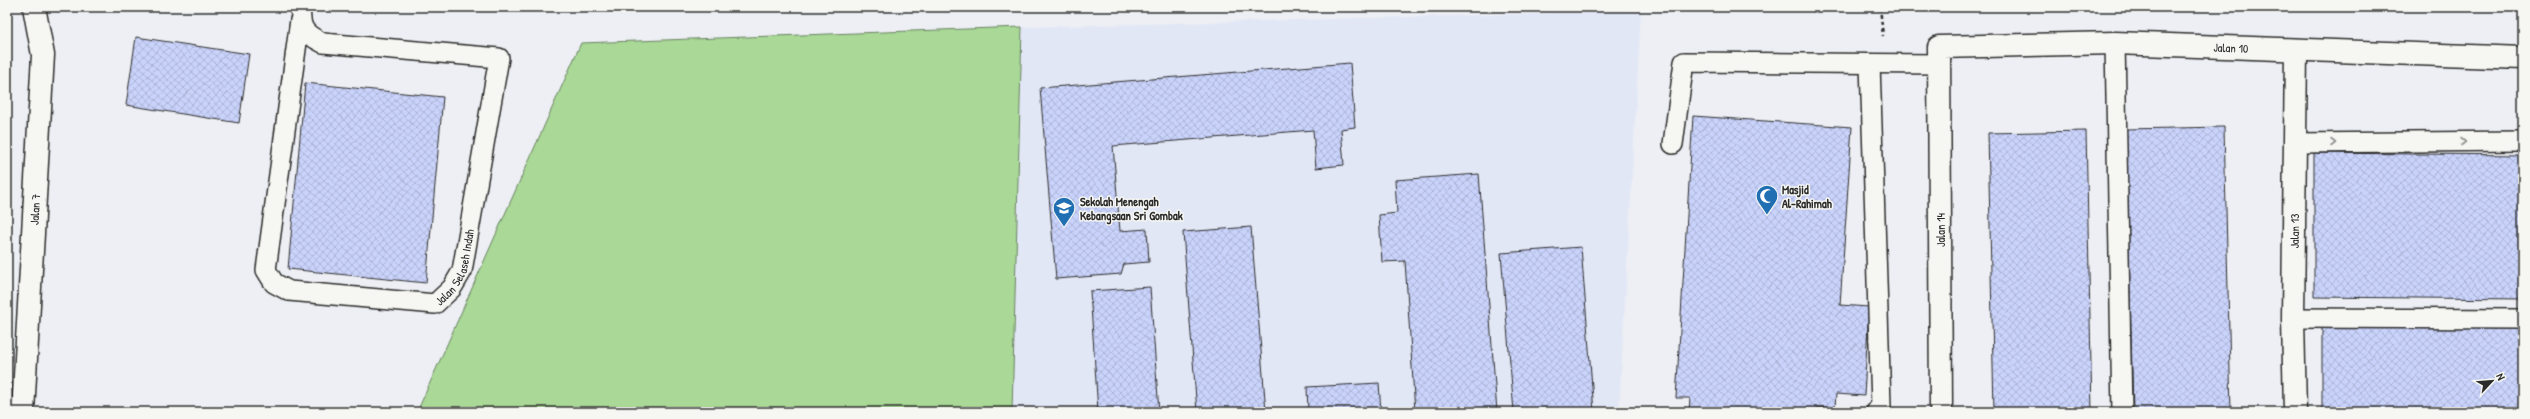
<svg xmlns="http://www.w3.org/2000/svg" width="2530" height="419" font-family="'Patrick Hand',sans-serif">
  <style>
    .built { fill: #e2e7f6 }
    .green { fill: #a9d897; stroke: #6a8261 }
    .building { fill: url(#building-cross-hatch); stroke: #2b2b2b }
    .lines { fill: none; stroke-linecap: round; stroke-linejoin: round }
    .service-casing { stroke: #2b2b2b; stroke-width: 22 }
    .minor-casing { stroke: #2b2b2b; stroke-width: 25 }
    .path { stroke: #2b2b2b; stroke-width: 2.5; stroke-dasharray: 4 3; stroke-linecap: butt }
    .service { stroke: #f6f6f2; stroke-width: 19 }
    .minor { stroke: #f6f6f2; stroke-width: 22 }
    .oneway { stroke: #90908e }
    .labels { text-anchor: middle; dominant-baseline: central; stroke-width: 3; stroke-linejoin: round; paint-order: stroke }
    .street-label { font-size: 12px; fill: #2b2b2b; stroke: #f6f6f2 }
    .poi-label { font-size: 12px; font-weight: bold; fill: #2b2b2b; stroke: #f6f6f2; text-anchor: start }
  </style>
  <defs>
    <pattern id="building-cross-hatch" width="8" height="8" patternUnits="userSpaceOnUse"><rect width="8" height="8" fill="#c9d3fb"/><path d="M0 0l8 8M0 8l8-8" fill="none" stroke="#adb5d7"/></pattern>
  </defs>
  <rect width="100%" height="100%" fill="#edeff4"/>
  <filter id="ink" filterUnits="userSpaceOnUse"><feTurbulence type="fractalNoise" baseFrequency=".025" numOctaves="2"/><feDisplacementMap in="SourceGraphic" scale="8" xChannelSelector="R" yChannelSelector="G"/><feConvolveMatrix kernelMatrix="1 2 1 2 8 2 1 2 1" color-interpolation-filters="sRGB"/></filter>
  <g filter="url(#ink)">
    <path class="built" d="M1641 11 1619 412H417L581 43 1022 27Z"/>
    <path class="green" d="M1022 27 1012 412H417L581 43Z"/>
    <g class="building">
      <path d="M136 37 249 54 239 123 126 105Z"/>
      <path d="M1350 63 1355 127 1341 129 1344 165 1316 168 1313 130 1113 146 1120 231 1147 229 1149 262 1124 264 1121 274 1056 279 1040 88Z"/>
      <path d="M305 83 443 97 426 283 288 269Z"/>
      <path d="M1693 116 1852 127 1840 305 1869 307 1864 396 1836 394 1835 408 1818 407 1817 412H1689L1690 398H1676Z"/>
      <path d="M2224 127 2231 412H2133L2126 129Z"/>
      <path d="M2086 131 2092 412H1994L1988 133Z"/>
      <path d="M2314 153 2523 155V299L2314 297Z"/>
      <path d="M1479 174 1497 412H1415L1405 261 1382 262 1379 215 1397 213 1395 180Z"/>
      <path d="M1251 227 1266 412H1197L1183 232Z"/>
      <path d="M1581 247 1594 412H1514L1501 253Z"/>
      <path d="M1150 287 1159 412H1098L1090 291Z"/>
      <path d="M2322 324 2523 327V412H2322Z"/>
      <path d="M1379 383 1381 412H1308L1307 387Z"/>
    </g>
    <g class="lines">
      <g class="service-casing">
        <g id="service">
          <path id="s1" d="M300 20 266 270 274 283 289 291 435 304 452 288 462 271 499 58 323 43C305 34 299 29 301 7"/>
          <path d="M2115 43 2122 412"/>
          <path d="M1870 64 1881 405 1876 412"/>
          <path d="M2294 143 2523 141"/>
          <path d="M1673 144 1684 62 1939 64"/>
          <path d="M2293 318 2523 319"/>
        </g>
      </g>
      <g class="minor-casing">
        <g id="minor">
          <path id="s2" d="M23 412 43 55 34 7"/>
          <path id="s3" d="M1941 412 1939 47 2115 43 2523 58"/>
          <path id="s4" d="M2295 412 2293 318 2296 50"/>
        </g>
      </g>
      <path class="path" d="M1880 7 1883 36"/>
      <use href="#service" class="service"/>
      <use href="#minor" class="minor"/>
    </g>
    <defs><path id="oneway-chevron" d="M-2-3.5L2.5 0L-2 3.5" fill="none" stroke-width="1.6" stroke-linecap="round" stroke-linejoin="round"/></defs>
    <g class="oneway">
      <use href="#oneway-chevron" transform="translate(2463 142)"/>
      <use href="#oneway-chevron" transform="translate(2333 143)"/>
    </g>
  </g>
  <defs>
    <g id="mosque-pin" transform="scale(1.15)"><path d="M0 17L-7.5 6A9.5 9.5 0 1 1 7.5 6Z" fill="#1f6fb2" stroke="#f6f6f2"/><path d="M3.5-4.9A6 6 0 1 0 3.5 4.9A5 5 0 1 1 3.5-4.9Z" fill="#fff"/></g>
    <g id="school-pin" transform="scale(1.15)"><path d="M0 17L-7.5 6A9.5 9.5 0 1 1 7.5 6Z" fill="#1f6fb2" stroke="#f6f6f2"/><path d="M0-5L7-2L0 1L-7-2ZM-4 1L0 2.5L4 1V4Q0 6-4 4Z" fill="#fff"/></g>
  </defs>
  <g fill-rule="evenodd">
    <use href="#mosque-pin" x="1767" y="196"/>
    <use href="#school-pin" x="1064" y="208"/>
  </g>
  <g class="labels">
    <g class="street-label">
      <text stroke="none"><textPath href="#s3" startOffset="657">Jalan 10</textPath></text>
      <text stroke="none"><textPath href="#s2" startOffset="203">Jalan 7</textPath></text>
      <text transform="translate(1940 230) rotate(-90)">Jalan 14</text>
      <text stroke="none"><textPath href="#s4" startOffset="181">Jalan 13</textPath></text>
      <text stroke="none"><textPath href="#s1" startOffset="475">Jalan Selaseh Indah</textPath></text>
    </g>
    <g class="poi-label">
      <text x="1782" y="189">Masjid<tspan x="1782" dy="14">Al-Rahimah</tspan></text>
      <text x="1080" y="201">Sekolah Menengah<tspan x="1080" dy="14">Kebangsaan Sri Gombak</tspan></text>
    </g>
  </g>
  <rect width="2530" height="419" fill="none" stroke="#f6f6f2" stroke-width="24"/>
  <rect x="12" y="12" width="2506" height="395" fill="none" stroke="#2b2b2b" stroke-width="1.5" filter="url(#ink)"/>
  <g transform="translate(2492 381) rotate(64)" stroke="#f6f6f2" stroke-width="3" paint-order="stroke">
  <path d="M0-3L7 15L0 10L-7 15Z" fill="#2b2b2b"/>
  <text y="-6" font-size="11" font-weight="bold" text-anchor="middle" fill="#2b2b2b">N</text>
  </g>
</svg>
